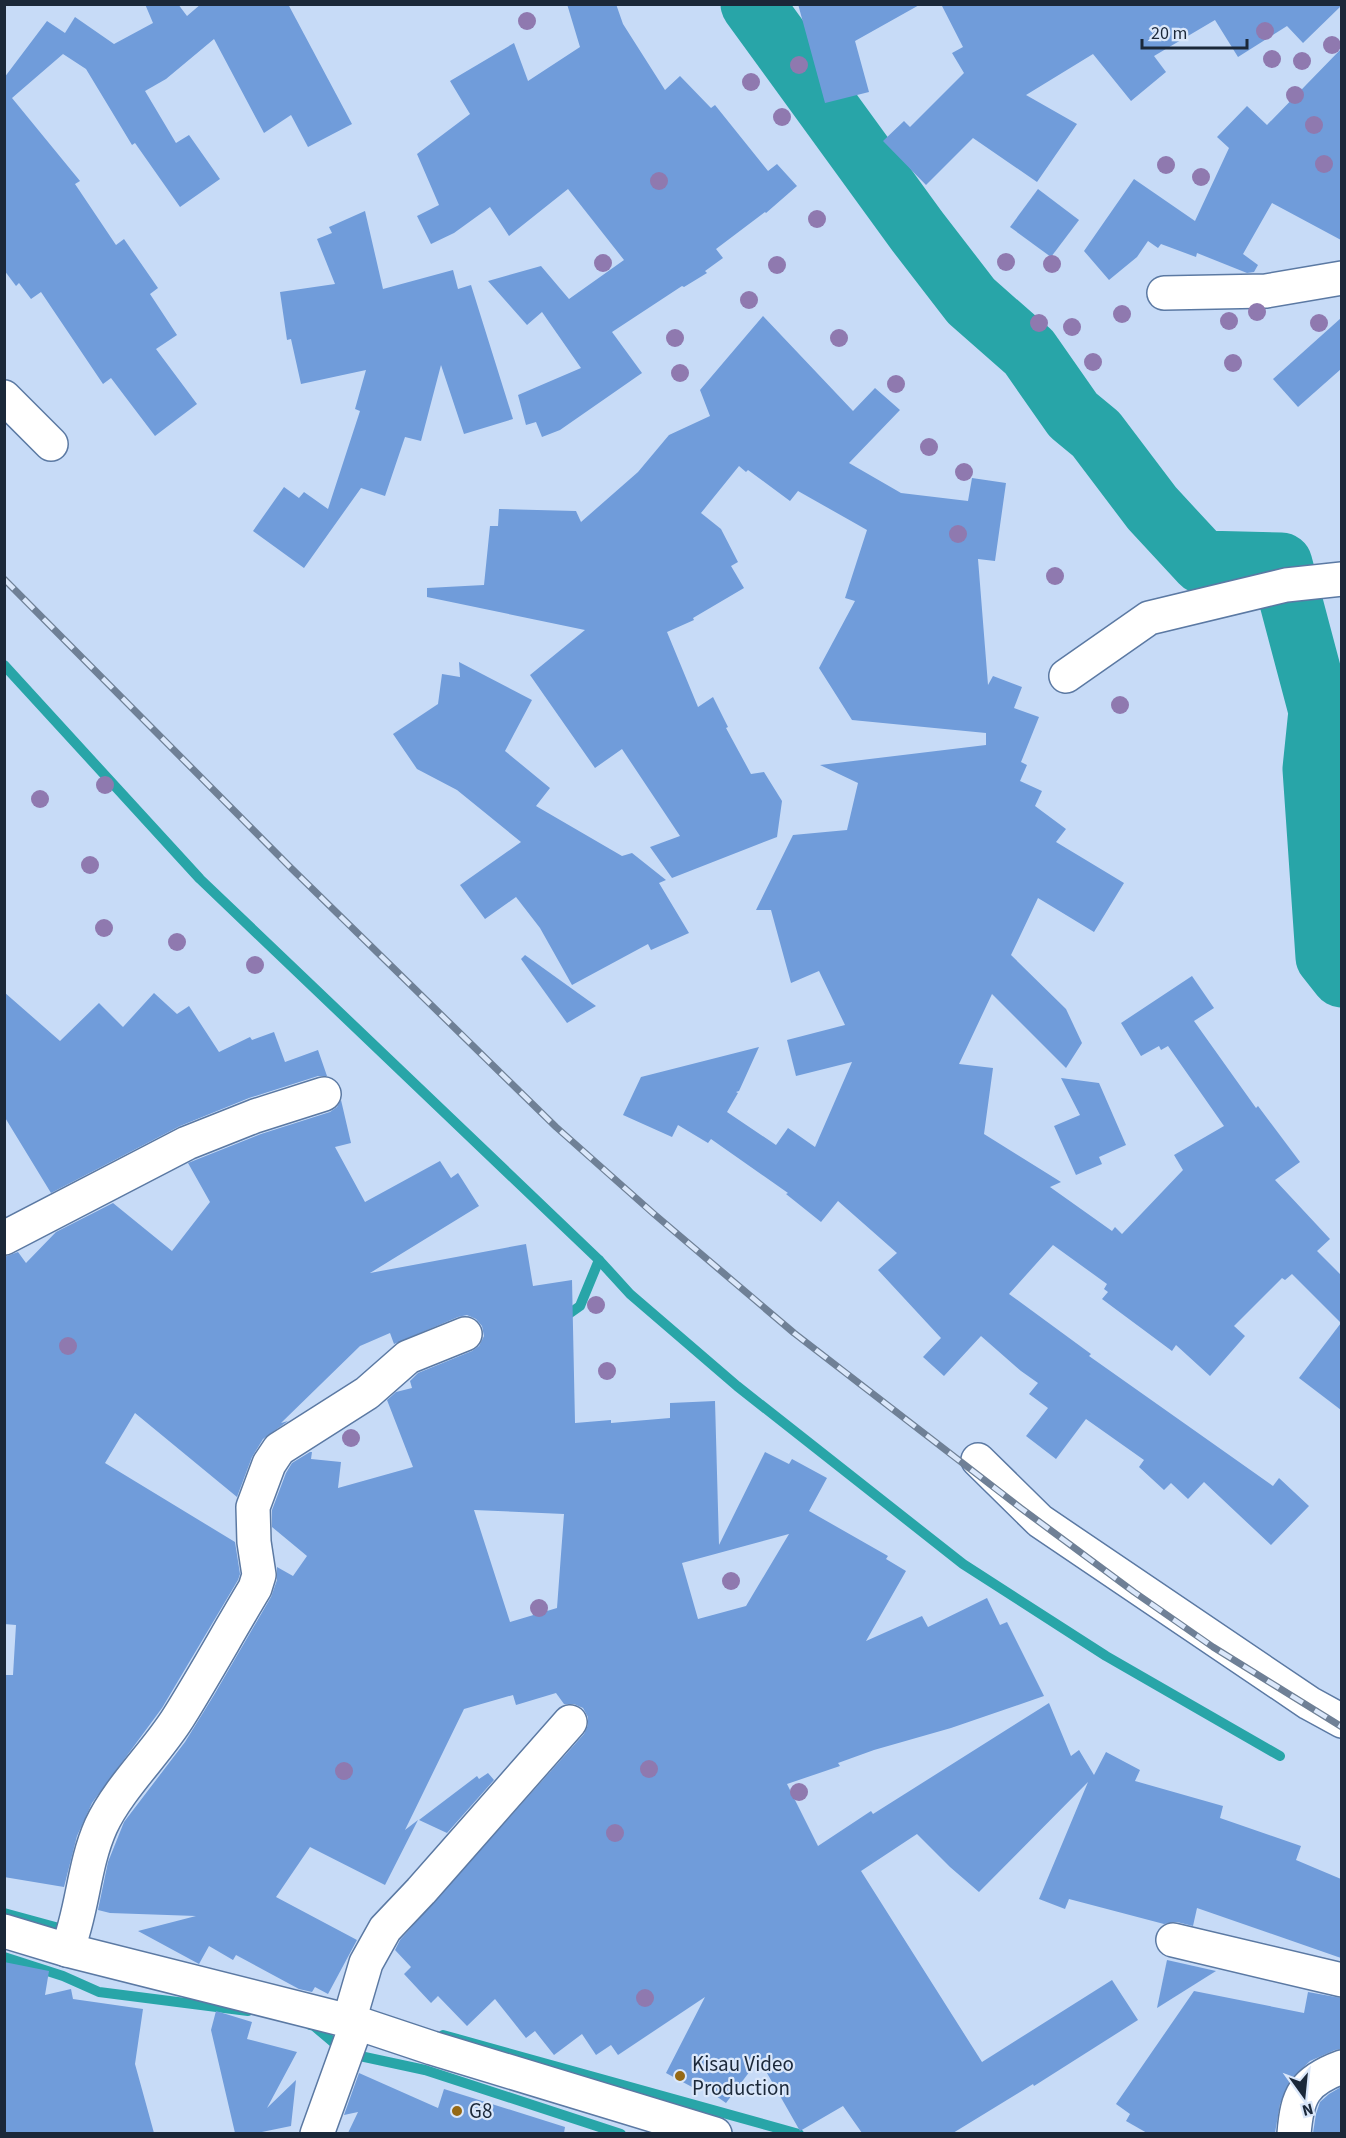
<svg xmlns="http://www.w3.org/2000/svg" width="1346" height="2138" font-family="'Source Sans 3',sans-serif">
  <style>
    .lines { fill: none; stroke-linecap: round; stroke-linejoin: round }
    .stream { stroke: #28a5a8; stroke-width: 10 }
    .river { stroke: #28a5a8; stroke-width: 63 }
    .building { fill: #709cda; fill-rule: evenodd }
    .minor-casing { stroke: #5b79a3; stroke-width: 36 }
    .tertiary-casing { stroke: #5b79a3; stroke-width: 36 }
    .minor { stroke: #fff; stroke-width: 33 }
    .tertiary { stroke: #fff; stroke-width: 33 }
    .rail-casing { stroke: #6f8096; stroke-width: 7 }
    .rail { stroke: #dae7fa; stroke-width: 4.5; stroke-dasharray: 14; stroke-linecap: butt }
    .tree { fill: #8f79af }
    .poi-dot { fill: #956915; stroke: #dae7fa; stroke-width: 2 }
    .labels { text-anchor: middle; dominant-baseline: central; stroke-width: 4.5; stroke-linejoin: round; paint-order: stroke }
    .poi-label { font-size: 21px; fill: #1b2839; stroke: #dae7fa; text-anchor: start }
  </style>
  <rect width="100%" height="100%" fill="#c7dbf7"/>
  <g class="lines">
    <g class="stream">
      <path d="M4 665 200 879 599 1260 630 1294 737 1386 963 1564 1106 1656 1280 1756"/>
      <path d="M563 1318 580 1306 599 1260"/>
      <path d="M4 1913 70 1931"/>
      <path d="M4 1957 63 1976 99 1992 248 2011"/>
      <path d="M310 2025 314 2026 346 2053 425 2070 621 2134"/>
      <path d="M443 2035 799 2134"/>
    </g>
    <path class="river" d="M752 4 917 231 971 301 1029 352 1073 415 1096 434 1152 508 1202 562 1281 564 1320 711 1314 769 1327 957 1342 976"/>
  </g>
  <g class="building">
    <path d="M145 4H178L187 16 201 4H288L352 124 308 147 291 115 264 133 214 39 166 79 145 91 176 143 189 135 220 179 180 207 135 143 132 145 86 69 63 54 12 98 80 181 75 184 116 245 124 239 158 288 150 294 177 335 156 349 197 404 155 436 111 378 103 384 41 292 31 299 19 283 16 286 4 270V78L47 21 65 33 75 17 114 44 153 23Z"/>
    <path d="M567 4H616L623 24 665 90 680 76 711 108 715 105 768 171 777 164 797 186 766 213 765 212 716 249 723 258 705 271 707 273 684 287 682 286 612 332 642 373 560 430 542 437 536 422 526 425 518 395 581 368 542 312 527 325 488 281 541 266 569 299 624 260 568 189 509 236 490 207 454 233 431 244 417 216 439 205 417 154 470 114 450 81 514 43 528 81 580 47Z"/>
    <path d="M798 4H921L855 41 869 92 825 103Z"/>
    <path d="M941 4H1341V6L1303 43 1287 26 1238 57 1215 20 1154 56 1166 72 1131 101 1093 54 1026 95 1077 124 1037 182 973 138 926 185 883 141 904 121 910 127 964 73 952 53 963 47Z"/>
    <path d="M1341 49V240L1272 203 1243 254 1258 265 1254 272 1247 273 1197 253 1196 257 1161 244 1158 248 1148 241 1137 257 1109 280 1084 251 1134 179 1195 221 1229 148 1217 137 1247 106 1267 125Z"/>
    <path d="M1038 189 1079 220 1051 257 1010 227Z"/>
    <path d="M365 211 383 289 453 270 458 289 471 285 513 419 464 434 441 365 421 441 405 437 385 496 361 488 304 568 253 531 284 487 299 498 304 492 328 509 360 411 355 409 366 370 301 384 291 339 287 340 280 292 335 284 317 239 332 233 329 227Z"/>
    <path d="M763 316 853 411 875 388 900 410 849 463 901 493 968 501 972 478 1006 483 995 561 978 559 988 685 993 676 1022 687 1014 708 1039 717 1021 762 1027 765 1020 781 1042 791 1035 806 1066 829 1056 842 1124 883 1094 932 1038 898 1011 955 1066 1009 1082 1043 1066 1068 992 994 959 1064 993 1068 984 1134 1061 1182 1050 1187 1112 1231 1115 1227 1122 1234 1183 1170 1174 1155 1224 1126 1168 1046 1161 1050 1159 1046 1141 1056 1121 1023 1192 976 1214 1008 1194 1021 1256 1108 1258 1106 1300 1162 1275 1180 1330 1239 1317 1251 1341 1275V1323L1292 1274 1285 1280 1282 1278 1234 1326 1245 1336 1210 1376 1176 1345 1172 1351 1102 1299 1108 1292 1104 1289 1107 1284 1053 1245 1009 1294 1091 1354 1089 1356 1273 1486 1279 1478 1309 1506 1271 1545 1204 1482 1188 1499 1171 1483 1164 1490 1139 1467 1144 1460 1086 1419 1056 1459 1026 1436 1048 1408 1029 1394 1038 1383 1021 1371 981 1336 944 1376 923 1357 941 1338 878 1270 897 1253 838 1201 821 1222 786 1194 788 1193 711 1139 708 1143 678 1125 672 1137 623 1115 641 1077 759 1047 739 1091 736 1092 738 1093 727 1112 776 1145 788 1128 815 1147 852 1062 796 1076 787 1040 845 1025 819 971 791 983 771 910H756L793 835 847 830 858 783 820 765 986 745V733L852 720 819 668 855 601 845 598 867 530 798 491 790 501 748 470 746 472 739 466 701 513 721 529 738 562 731 566 744 588 693 618 694 620 667 632 698 707 713 697 728 727 726 728 751 774 764 772 782 801 777 837 672 878 650 847 680 836 622 749 595 768 530 675 585 630 427 597V588L484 585 490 526H498L499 509 576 511 581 522 638 472 669 435 710 416 700 390Z"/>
    <path d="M1341 318V369L1298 407 1273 379Z"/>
    <path d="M459 662 532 700 505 751 550 788 536 806 622 856 632 853 666 880 659 883 689 933 651 950 648 944 572 985 540 928 516 897 485 919 460 885 521 842 457 790 417 769 393 734 438 704 442 674 460 677Z"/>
    <path d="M525 955 596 1006 567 1023 521 959Z"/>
    <path d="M4 992 60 1041 99 1003 123 1027 154 993 177 1014 189 1006 219 1052 250 1037 252 1040 274 1032 285 1062 318 1050 327 1076H318L249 1098 180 1126 51 1193 4 1116Z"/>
    <path d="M1061 1078 1099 1083 1126 1145 1099 1157 1102 1164 1076 1175 1054 1126 1080 1115Z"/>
    <path d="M341 1100 351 1143 335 1147 365 1202 440 1161 451 1178 458 1173 479 1206 370 1273 526 1244 533 1286 572 1280 575 1423 611 1420V1423L670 1418V1403L715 1401 719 1545 765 1452 789 1464 792 1459 827 1478 809 1511 888 1556 886 1559 906 1571 866 1641 922 1616 928 1627 987 1598 1000 1625 1007 1622 1044 1696 951 1728 874 1750 838 1763 840 1766 787 1784 818 1846 871 1811 873 1814 1049 1703 1071 1756 1079 1750 1094 1775 1106 1752 1140 1770 1135 1781 1223 1806 1220 1818 1301 1846 1296 1860 1341 1879V1958L1197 1908 1193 1926 1177 1922 1164 1924 1069 1899 1065 1909 1039 1899 1088 1782 979 1892 950 1867 917 1834 861 1871 982 2062 1112 1980 1138 2020 1034 2086 1033 2084 953 2133H862L843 2106 800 2131 759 2059 726 2103 696 2082 692 2087 666 2073 705 1997 618 2055 611 2045 596 2055 582 2034 554 2055 535 2031 526 2038 495 1999 467 2026 438 1996 431 2003 404 1974 411 1967 395 1950 400 1940 584 1734 588 1725V1717L583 1708 574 1704H564L556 1693 516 1705 513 1695 464 1709 405 1830 418 1820 385 1885 310 1847 276 1897 357 1940 328 1994 315 1987 312 1992 299 1989 236 1955 233 1960 209 1946 199 1964 138 1931 196 1916 110 1913 98 1910 108 1862 124 1822 185 1742 214 1695 271 1597 277 1580V1567L293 1576 307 1556 272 1527V1510L286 1473 292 1463 310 1452H312L311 1459 341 1462 338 1488 413 1467 387 1400 396 1392 412 1388 410 1381 418 1373 472 1351 479 1346 484 1336 482 1326 476 1319 467 1315 458 1317 394 1344 390 1333 360 1346 281 1423 288 1421 263 1439 252 1457 237 1497 135 1413 105 1463 235 1542 240 1574 238 1580 162 1708 92 1803 77 1836 64 1887 4 1877V1675H13L16 1625 4 1624V1257L18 1252 26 1263 56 1232 113 1203 172 1251 210 1202 188 1163 261 1134 330 1112 337 1107ZM474 1510 564 1514 557 1608 510 1622ZM789 1534 746 1606 698 1619 682 1563Z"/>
    <path d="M1341 1323V1410L1299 1378Z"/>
    <path d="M488 1773 494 1780 447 1833 419 1820 477 1776 479 1779Z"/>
    <path d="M1167 1960 1216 1971 1157 2008Z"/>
    <path d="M4 1962 49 1971 45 1995 71 1989 73 1999 143 2009 135 2064 154 2133H4Z"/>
    <path d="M1194 1991 1304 2013 1308 1992 1341 1998V2049L1335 2050 1310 2061 1291 2079 1280 2104 1275 2133H1147L1126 2121 1130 2114 1116 2104Z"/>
    <path d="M216 2011 252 2022 247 2039 297 2052 267 2108 296 2080 291 2126 257 2133H235L211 2030Z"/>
    <path d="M359 2073 438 2108 444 2089 565 2127 564 2133H348L358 2112 344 2115Z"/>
    <path d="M1341 2087V2133H1313L1316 2114 1320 2102 1329 2094Z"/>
  </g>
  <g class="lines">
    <g class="minor-casing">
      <g id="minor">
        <path d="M1164 293 1266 291 1342 278"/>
        <path d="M4 397 51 444"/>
        <path d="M1066 676 1149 618 1286 585 1342 579"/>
        <path d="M4 1238 187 1143 255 1116 324 1094"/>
        <path d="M978 1460 1040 1521 1309 1703 1342 1721"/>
        <path d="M1173 1940 1342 1980"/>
        <path d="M67 1950C83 1911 83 1866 101 1826 118 1789 156 1753 178 1718 205 1675 229 1631 255 1588L259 1575 254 1542 253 1507 269 1464 279 1449 367 1393 408 1357 465 1334"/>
        <path d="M349 2021 366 1963 385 1929 421 1891 570 1722"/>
        <path d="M317 2134 357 2023"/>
        <path d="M1294 2134C1297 2095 1304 2081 1342 2067"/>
      </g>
    </g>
    <g class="tertiary-casing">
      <path id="tertiary" d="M4 1931 67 1950 357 2023 432 2048 715 2134"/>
    </g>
    <use href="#minor" class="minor"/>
    <use href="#tertiary" class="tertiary"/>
    <g class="rail-casing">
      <path id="rail" d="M4 579 291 868 556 1127 654 1214 794 1333 1022 1509 1134 1592 1213 1647 1342 1727"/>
    </g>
    <use href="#rail" class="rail"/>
  </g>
  <g class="tree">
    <circle cx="527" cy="21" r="9"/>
    <circle cx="1265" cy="31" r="9"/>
    <circle cx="1332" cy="45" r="9"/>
    <circle cx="1272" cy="59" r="9"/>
    <circle cx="1302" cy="61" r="9"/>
    <circle cx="799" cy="65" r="9"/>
    <circle cx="751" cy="82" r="9"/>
    <circle cx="1295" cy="95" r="9"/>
    <circle cx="782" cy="117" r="9"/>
    <circle cx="1314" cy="125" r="9"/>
    <circle cx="1324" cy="164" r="9"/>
    <circle cx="1166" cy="165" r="9"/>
    <circle cx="1201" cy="177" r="9"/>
    <circle cx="659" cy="181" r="9"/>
    <circle cx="817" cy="219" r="9"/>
    <circle cx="1006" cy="262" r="9"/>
    <circle cx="603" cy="263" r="9"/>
    <circle cx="1052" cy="264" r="9"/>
    <circle cx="777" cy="265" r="9"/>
    <circle cx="749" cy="300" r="9"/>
    <circle cx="1257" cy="312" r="9"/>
    <circle cx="1122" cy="314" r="9"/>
    <circle cx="1229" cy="321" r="9"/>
    <circle cx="1039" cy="323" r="9"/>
    <circle cx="1319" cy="323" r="9"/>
    <circle cx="1072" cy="327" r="9"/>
    <circle cx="675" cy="338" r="9"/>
    <circle cx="839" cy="338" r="9"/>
    <circle cx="1093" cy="362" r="9"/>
    <circle cx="1233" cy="363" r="9"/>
    <circle cx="680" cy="373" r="9"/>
    <circle cx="896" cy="384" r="9"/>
    <circle cx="929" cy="447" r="9"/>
    <circle cx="964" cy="472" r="9"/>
    <circle cx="958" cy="534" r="9"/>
    <circle cx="1055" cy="576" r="9"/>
    <circle cx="1120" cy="705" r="9"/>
    <circle cx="105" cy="785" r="9"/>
    <circle cx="40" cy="799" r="9"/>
    <circle cx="90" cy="865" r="9"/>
    <circle cx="104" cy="928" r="9"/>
    <circle cx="177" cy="942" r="9"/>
    <circle cx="255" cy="965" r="9"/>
    <circle cx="596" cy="1305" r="9"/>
    <circle cx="68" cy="1346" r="9"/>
    <circle cx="607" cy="1371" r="9"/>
    <circle cx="351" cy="1438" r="9"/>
    <circle cx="731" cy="1581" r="9"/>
    <circle cx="539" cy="1608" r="9"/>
    <circle cx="649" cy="1769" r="9"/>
    <circle cx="344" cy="1771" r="9"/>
    <circle cx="799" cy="1792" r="9"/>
    <circle cx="615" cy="1833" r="9"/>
    <circle cx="645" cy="1998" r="9"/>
  </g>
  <g class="poi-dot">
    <circle cx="680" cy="2076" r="6"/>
    <circle cx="457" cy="2111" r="6"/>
  </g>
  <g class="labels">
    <g class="poi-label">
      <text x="692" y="2064">Kisau Video<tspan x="692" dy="24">Production</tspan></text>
      <text x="469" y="2111">G8</text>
    </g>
  </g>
  <rect width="1346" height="2138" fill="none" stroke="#1b2839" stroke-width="12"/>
  <g transform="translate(1304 2096) rotate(165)" stroke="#dae7fa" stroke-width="4.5" paint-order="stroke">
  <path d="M0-4.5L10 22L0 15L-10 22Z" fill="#1b2839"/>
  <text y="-9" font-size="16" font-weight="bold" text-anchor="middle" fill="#1b2839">N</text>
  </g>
  <path d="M1142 39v9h105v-9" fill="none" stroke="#1b2839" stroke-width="3"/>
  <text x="1151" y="39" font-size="18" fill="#1b2839" stroke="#dae7fa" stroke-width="4.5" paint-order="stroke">20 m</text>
</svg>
